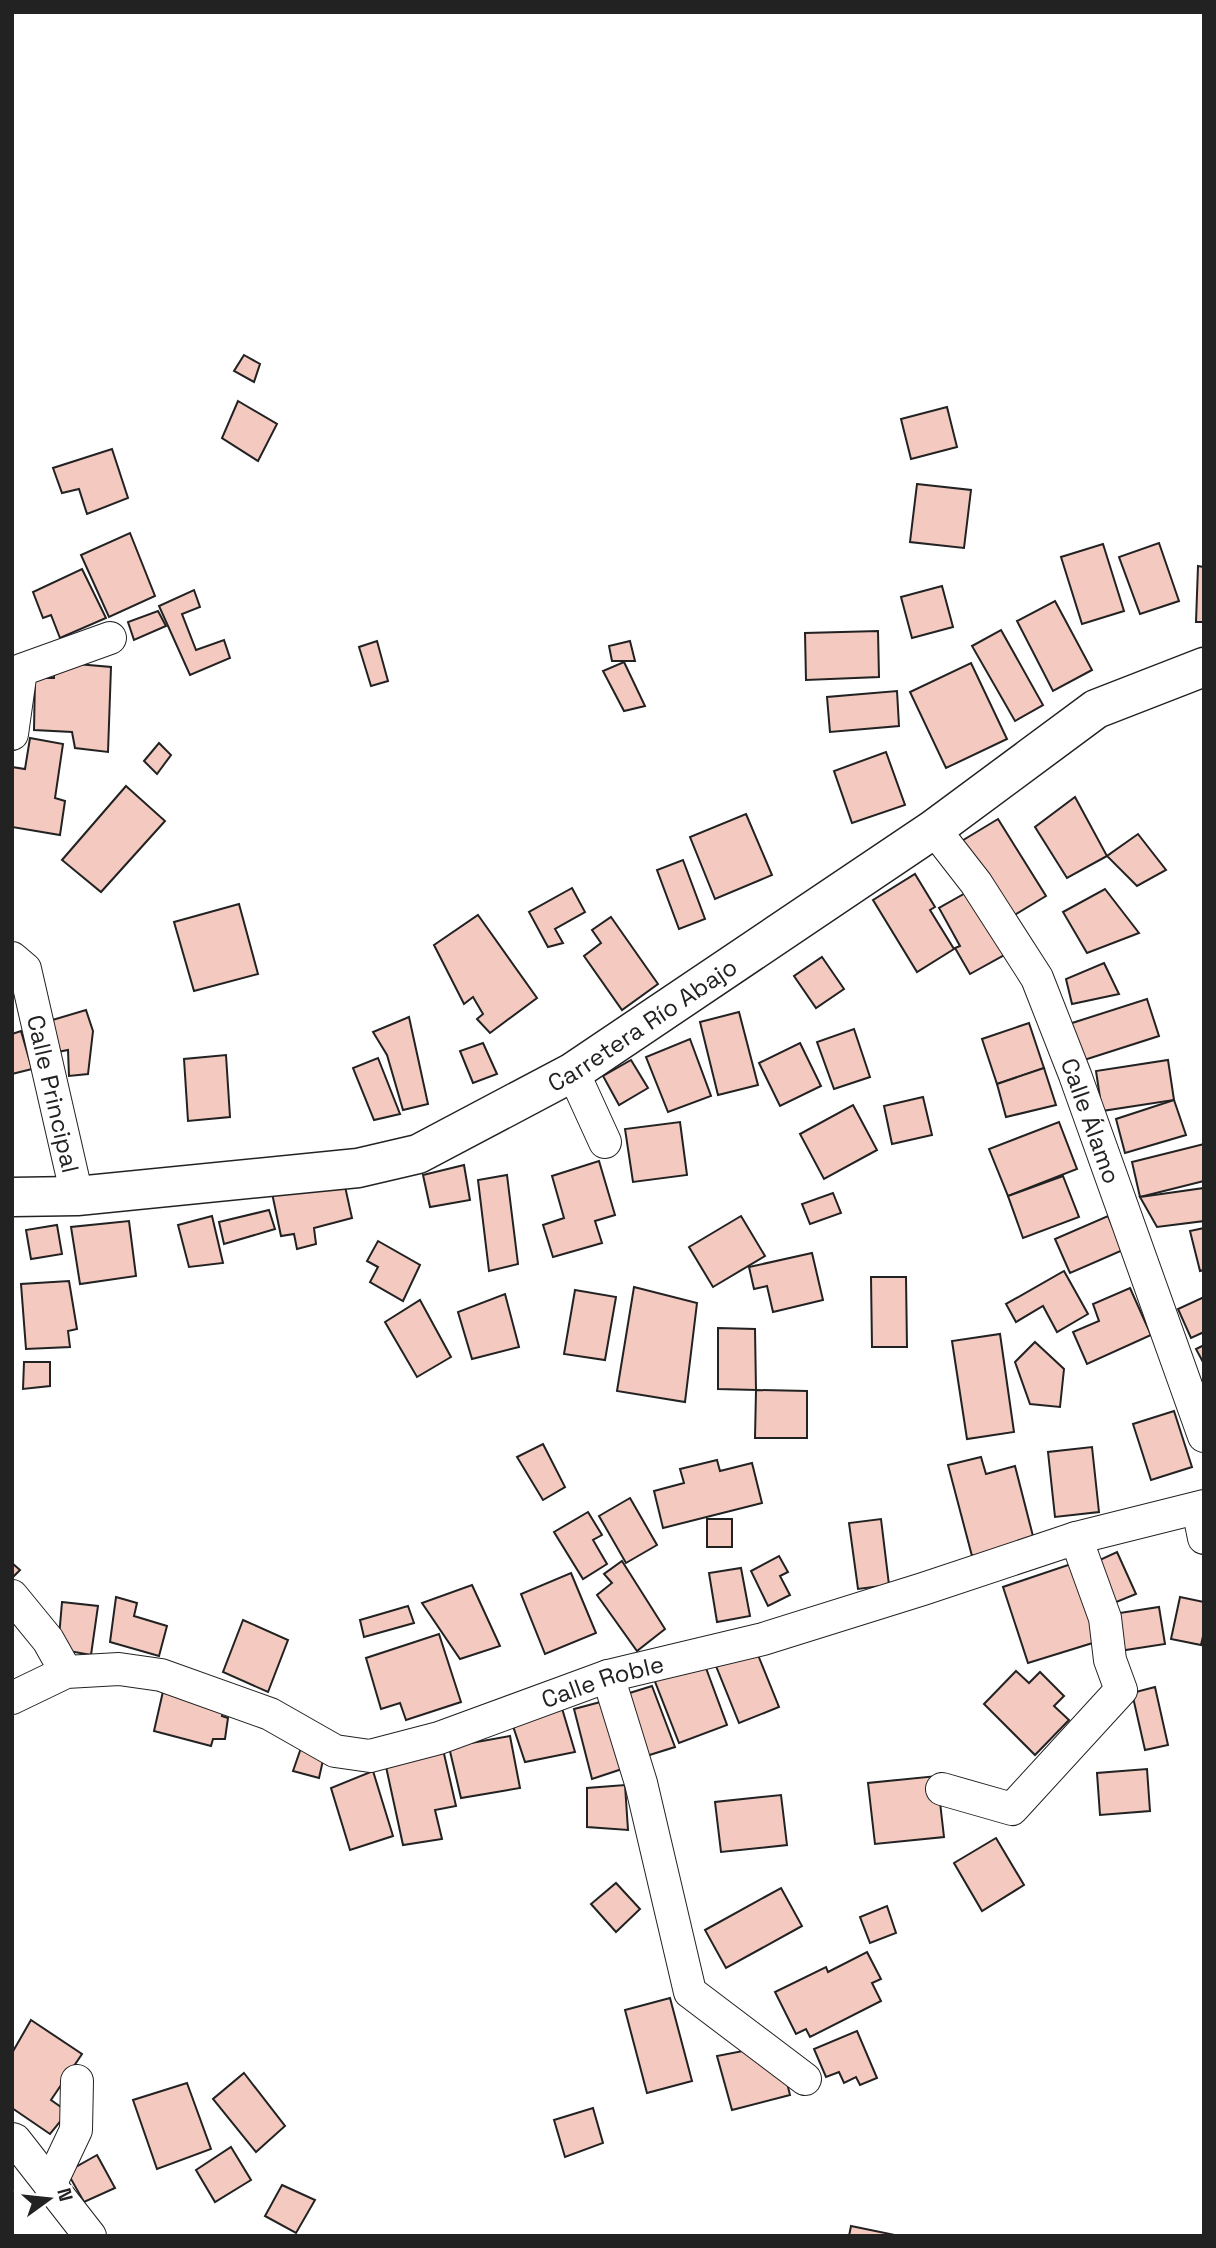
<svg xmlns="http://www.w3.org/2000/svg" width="1216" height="2248" font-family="'Space Grotesk',sans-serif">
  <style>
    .building { fill: #f3c9c0; stroke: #222; stroke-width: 2 }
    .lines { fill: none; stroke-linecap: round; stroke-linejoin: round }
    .minor-casing { stroke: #222; stroke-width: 34 }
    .tertiary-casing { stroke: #222; stroke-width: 41 }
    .minor { stroke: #fff; stroke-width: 32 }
    .tertiary { stroke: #fff; stroke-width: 38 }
    .labels { text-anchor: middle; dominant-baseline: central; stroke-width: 5; stroke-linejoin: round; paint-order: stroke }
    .street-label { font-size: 24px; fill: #222; stroke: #fff }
  </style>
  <rect width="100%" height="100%" fill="#fff"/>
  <g class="building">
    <path d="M244 355 260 364 254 382 234 371Z"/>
    <path d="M238 401 277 424 258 461 222 438Z"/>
    <path d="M947 407 957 447 911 459 901 419Z"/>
    <path d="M112 449 128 498 87 514 79 489 62 493 53 468Z"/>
    <path d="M917 484 971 490 964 548 910 542Z"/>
    <path d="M130 533 155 596 109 617 81 555Z"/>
    <path d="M1159 543 1179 601 1140 614 1119 557Z"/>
    <path d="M1103 544 1124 611 1082 624 1061 557Z"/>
    <path d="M1198 566 1204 567V622H1196Z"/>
    <path d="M82 569 106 618 60 638 51 615 43 618 33 592Z"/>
    <path d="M942 586 953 627 912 638 901 597Z"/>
    <path d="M194 590 200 607 182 614 196 650 224 640 230 658 190 675 159 606Z"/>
    <path d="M1055 601 1092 670 1053 691 1017 621Z"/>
    <path d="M158 611 166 626 134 640 128 622Z"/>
    <path d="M1001 630 1043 705 1015 721 972 646Z"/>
    <path d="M878 631 879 677 806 680 805 633Z"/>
    <path d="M377 641 388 681 371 686 359 647Z"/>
    <path d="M630 641 635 661H612L609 646Z"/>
    <path d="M54 662 111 667 108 752 75 748 72 732 34 730 35 678H54Z"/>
    <path d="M624 662 645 706 624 711 603 671Z"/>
    <path d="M971 663 1007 739 946 768 910 692Z"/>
    <path d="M897 691 899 726 830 732 827 697Z"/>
    <path d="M30 738 63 744 55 798 65 801 60 835 12 827V767L25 769Z"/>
    <path d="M159 743 171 755 157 774 144 761Z"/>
    <path d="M886 752 905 805 852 823 834 771Z"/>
    <path d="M126 786 165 821 101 892 62 860Z"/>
    <path d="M1075 797 1107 856 1067 878 1035 827Z"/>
    <path d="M746 814 772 875 715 899 690 837Z"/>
    <path d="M998 819 1046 896 1008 919 960 842Z"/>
    <path d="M1138 834 1166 870 1137 886 1107 856Z"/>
    <path d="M683 860 705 919 679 929 657 870Z"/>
    <path d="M915 874 935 907 930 910 954 949 917 972 873 900Z"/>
    <path d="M572 888 585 912 555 929 563 943 548 947 529 912Z"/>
    <path d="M1105 889 1139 933 1087 953 1063 912Z"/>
    <path d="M969 891 1006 954 970 974 955 948 960 946 939 908Z"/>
    <path d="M239 904 258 974 194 991 174 922Z"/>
    <path d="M478 915 537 998 490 1033 477 1019 483 1014 473 997 464 1004 434 945Z"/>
    <path d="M611 917 658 984 622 1010 584 956 601 943 592 930Z"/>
    <path d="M822 957 844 989 816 1008 794 976Z"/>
    <path d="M1104 963 1119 994 1072 1004 1066 979Z"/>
    <path d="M1147 999 1159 1036 1081 1061 1069 1024Z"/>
    <path d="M86 1010 93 1031 88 1074 69 1076 68 1050 57 1052 49 1021Z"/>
    <path d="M739 1012 758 1085 718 1095 700 1022Z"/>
    <path d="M409 1017 428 1104 403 1110 387 1055 373 1032Z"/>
    <path d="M1029 1023 1044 1068 997 1084 982 1039Z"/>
    <path d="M854 1029 870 1077 834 1089 817 1042Z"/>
    <path d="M21 1031 32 1069 12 1074V1034Z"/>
    <path d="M690 1039 711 1096 668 1112 646 1057Z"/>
    <path d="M483 1043 497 1074 473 1083 460 1051Z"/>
    <path d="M800 1043 821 1086 780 1106 759 1063Z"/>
    <path d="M226 1055 230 1117 188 1121 184 1059Z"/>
    <path d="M378 1058 400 1114 374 1120 353 1068Z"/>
    <path d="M631 1060 648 1088 619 1105 603 1076Z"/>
    <path d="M1168 1060 1174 1100 1102 1111 1096 1071Z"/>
    <path d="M1044 1068 1056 1105 1006 1117 997 1084Z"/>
    <path d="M923 1097 932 1135 892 1144 884 1106Z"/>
    <path d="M1174 1100 1186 1135 1125 1153 1116 1119Z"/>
    <path d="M853 1105 877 1150 824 1179 800 1134Z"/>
    <path d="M680 1122 687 1175 633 1182 625 1129Z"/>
    <path d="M1059 1122 1077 1169 1008 1196 989 1149Z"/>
    <path d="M1204 1144V1181L1140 1197 1132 1162Z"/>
    <path d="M599 1161 615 1215 595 1221 602 1243 553 1257 543 1225 564 1218 552 1176Z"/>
    <path d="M464 1165 470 1200 430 1207 423 1175Z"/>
    <path d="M507 1175 518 1264 489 1271 478 1180Z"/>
    <path d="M1063 1176 1079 1217 1023 1238 1008 1196Z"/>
    <path d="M344 1182 352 1218 314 1228 316 1244 297 1249 294 1234 281 1236 272 1193Z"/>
    <path d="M1204 1188V1221L1157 1227 1140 1197Z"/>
    <path d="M833 1193 841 1213 810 1224 802 1204Z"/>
    <path d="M269 1210 275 1229 224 1244 219 1222Z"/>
    <path d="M212 1216 223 1263 189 1267 178 1225Z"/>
    <path d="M741 1216 765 1256 713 1287 689 1247Z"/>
    <path d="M1108 1216 1123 1250 1070 1273 1055 1239Z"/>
    <path d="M129 1221 136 1276 80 1284 71 1227Z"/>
    <path d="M57 1225 62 1254 31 1259 26 1230Z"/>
    <path d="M1204 1228V1270L1200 1271 1190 1231Z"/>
    <path d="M378 1241 420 1265 403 1301 370 1282 378 1267 367 1261Z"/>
    <path d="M812 1253 823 1300 773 1312 767 1286 754 1289 749 1267Z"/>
    <path d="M1064 1271 1088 1314 1057 1332 1043 1306 1016 1322 1006 1304Z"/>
    <path d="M871 1277H906L907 1347H872Z"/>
    <path d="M69 1281 77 1329 68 1331 70 1347 26 1349 21 1284Z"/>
    <path d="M634 1287 697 1303 685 1402 617 1391Z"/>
    <path d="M1130 1288 1151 1335 1087 1364 1073 1332 1099 1321 1093 1304Z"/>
    <path d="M575 1290 616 1297 605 1360 564 1354Z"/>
    <path d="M505 1294 519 1347 472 1359 458 1312Z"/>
    <path d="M1204 1297V1332L1191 1338 1178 1309Z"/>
    <path d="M420 1300 451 1357 417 1377 385 1322Z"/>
    <path d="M718 1328 755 1329 756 1390 718 1389Z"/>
    <path d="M1000 1334 1014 1432 967 1439 952 1341Z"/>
    <path d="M1035 1342 1064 1369 1060 1407 1030 1404 1015 1362Z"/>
    <path d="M1204 1345V1364L1196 1349Z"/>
    <path d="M24 1362H50V1386L23 1389Z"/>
    <path d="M756 1390 807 1391V1438H755Z"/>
    <path d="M1174 1411 1192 1467 1151 1480 1133 1424Z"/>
    <path d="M543 1444 565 1487 543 1500 517 1457Z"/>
    <path d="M1092 1447 1099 1512 1055 1517 1048 1452Z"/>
    <path d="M981 1457 986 1474 1015 1466 1034 1540 972 1556 948 1465Z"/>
    <path d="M717 1460 720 1471 752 1463 762 1503 663 1528 654 1491 684 1483 680 1469Z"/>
    <path d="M630 1498 657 1545 626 1563 599 1516Z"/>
    <path d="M588 1512 602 1535 593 1540 607 1564 583 1579 554 1532Z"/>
    <rect x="707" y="1519" width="25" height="28"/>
    <path d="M881 1519 889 1585 858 1589 849 1523Z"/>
    <path d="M1117 1552 1136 1594 1109 1605 1091 1564Z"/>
    <path d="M779 1556 788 1572 780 1576 790 1595 768 1606 751 1571Z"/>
    <path d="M622 1561 665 1629 637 1651 597 1595 612 1583 604 1574Z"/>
    <path d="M12 1563 20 1570 12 1578Z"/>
    <path d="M1074 1563 1099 1641 1028 1663 1003 1587Z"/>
    <path d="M741 1568 750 1616 717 1622 709 1573Z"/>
    <path d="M571 1573 596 1633 545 1654 521 1594Z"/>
    <path d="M472 1585 500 1646 460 1659 422 1603Z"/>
    <path d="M116 1597 137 1603 134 1616 167 1626 159 1656 110 1642Z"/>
    <path d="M1180 1597 1204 1602V1632L1201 1645 1171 1639Z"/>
    <path d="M62 1602 98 1606 91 1655 58 1649Z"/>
    <path d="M408 1606 414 1623 364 1637 360 1620Z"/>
    <path d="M1159 1607 1165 1644 1119 1651 1113 1614Z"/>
    <path d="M243 1620 288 1640 268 1692 223 1672Z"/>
    <path d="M439 1634 461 1702 406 1720 400 1703 381 1709 366 1658Z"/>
    <path d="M756 1650 779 1707 739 1723 716 1666Z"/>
    <path d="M703 1660 727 1725 679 1743 654 1679Z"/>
    <path d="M1016 1671 1029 1683 1040 1672 1064 1696 1054 1706 1069 1720 1035 1755 984 1704Z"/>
    <path d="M652 1686 675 1747 640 1758 620 1696Z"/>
    <path d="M164 1687 225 1705 222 1716 228 1718 225 1739H213L211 1746 154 1731Z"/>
    <path d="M1155 1687 1168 1745 1145 1750 1132 1693Z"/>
    <path d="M608 1700 631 1766 592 1779 574 1709Z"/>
    <path d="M561 1705 575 1752 525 1762 512 1723Z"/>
    <path d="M510 1736 520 1788 461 1798 449 1747Z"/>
    <path d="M442 1745 456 1806 435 1810 442 1839 403 1845 385 1762Z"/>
    <path d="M301 1748 324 1756 319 1778 293 1771Z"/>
    <path d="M1147 1769 1150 1811 1100 1815 1097 1773Z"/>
    <path d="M373 1771 393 1836 350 1850 331 1788Z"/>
    <path d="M937 1776 944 1837 875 1844 868 1783Z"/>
    <path d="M625 1785 628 1830 587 1827V1788Z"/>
    <path d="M781 1795 787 1845 721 1852 715 1802Z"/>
    <path d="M996 1838 1024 1885 982 1911 954 1863Z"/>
    <path d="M616 1883 640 1909 616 1932 591 1904Z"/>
    <path d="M781 1888 802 1926 726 1968 705 1930Z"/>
    <path d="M887 1906 896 1933 870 1943 860 1917Z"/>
    <path d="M867 1952 881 1979 872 1983 881 2001 810 2037 806 2029 796 2034 775 1992 826 1967 828 1972Z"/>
    <path d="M670 1998 692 2081 647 2093 625 2010Z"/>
    <path d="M31 2020 82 2054 51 2100 68 2112 50 2134 12 2108V2053Z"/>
    <path d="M857 2031 877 2078 860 2085 856 2077 844 2083 839 2072 826 2077 814 2049Z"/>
    <path d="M753 2049 784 2071 790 2095 732 2110 717 2056Z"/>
    <path d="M244 2073 285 2126 256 2152 213 2099Z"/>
    <path d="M187 2083 211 2149 157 2169 133 2100Z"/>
    <path d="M593 2108 603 2143 565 2157 554 2120Z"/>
    <path d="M231 2147 251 2180 215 2202 196 2170Z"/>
    <path d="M97 2155 115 2188 84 2202 67 2172Z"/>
    <path d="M282 2185 315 2200 296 2233 265 2216Z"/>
    <path d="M851 2226 895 2235V2236H849Z"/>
  </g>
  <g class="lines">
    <g class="minor-casing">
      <g id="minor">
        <path d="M12 734 21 670 110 638"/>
        <path id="s1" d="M934 829 976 883 1037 978 1075 1075 1204 1436"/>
        <path id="s2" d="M12 958 25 969 77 1196"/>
        <path d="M573 1072 605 1142"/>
        <path d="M1198 1508 1204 1538"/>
        <path d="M12 1596 48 1640 66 1672"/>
        <path d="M608 1676 641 1783 690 1992 805 2079"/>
        <path id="s3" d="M12 1698 66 1672 119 1669 161 1675 270 1714 335 1751 370 1756 439 1738 608 1676 763 1639 923 1589 1076 1538 1204 1506"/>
        <path d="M942 1789 1012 1809 1121 1690 1110 1660 1105 1618 1076 1538"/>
        <path d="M12 2139 15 2140 90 2236"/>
        <path d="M50 2185 76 2130 77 2081"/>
      </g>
    </g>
    <g class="tertiary-casing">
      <g id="tertiary">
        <path id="s4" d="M12 1197 77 1196 358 1168 418 1154 573 1072 934 829 1096 709 1204 667"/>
      </g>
    </g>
    <use href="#minor" class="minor"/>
    <use href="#tertiary" class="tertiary"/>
  </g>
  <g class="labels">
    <g class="street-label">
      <text stroke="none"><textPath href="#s4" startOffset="668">Carretera Río Abajo</textPath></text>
      <text stroke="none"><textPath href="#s2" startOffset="145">Calle Principal</textPath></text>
      <text stroke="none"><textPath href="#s1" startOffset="334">Calle Álamo</textPath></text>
      <text stroke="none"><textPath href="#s3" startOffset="626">Calle Roble</textPath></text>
    </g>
  </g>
  <rect width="1216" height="2248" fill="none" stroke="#222222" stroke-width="28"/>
  <g transform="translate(49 2199) rotate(75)" stroke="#ffffff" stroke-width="5" paint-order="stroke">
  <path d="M0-5L12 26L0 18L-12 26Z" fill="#222222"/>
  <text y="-10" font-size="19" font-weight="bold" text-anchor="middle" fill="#222222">N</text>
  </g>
</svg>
